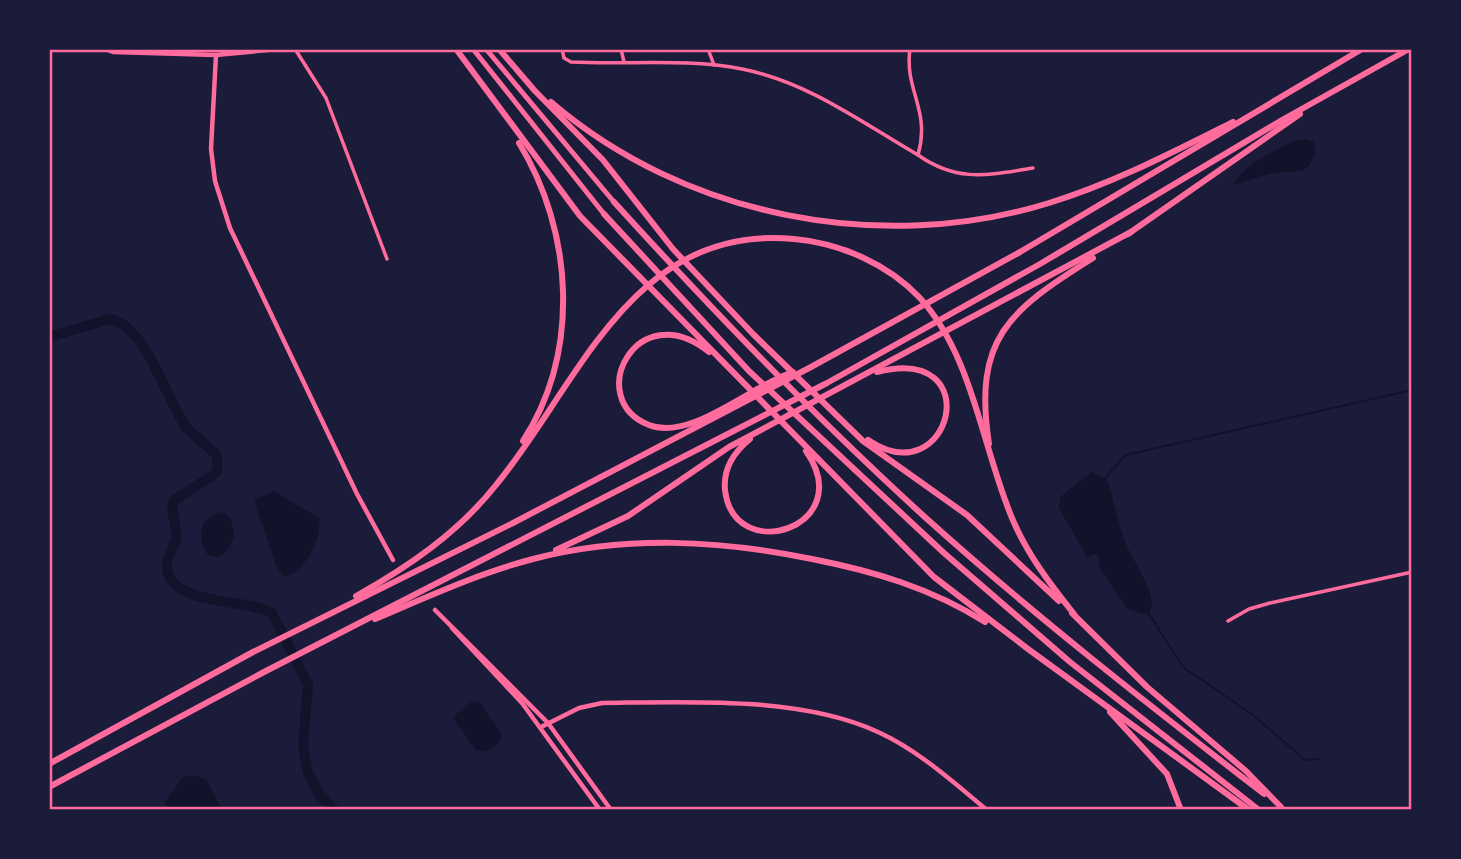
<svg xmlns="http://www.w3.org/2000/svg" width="1461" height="859" font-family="'PT Sans',sans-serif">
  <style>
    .water { fill: #12122b }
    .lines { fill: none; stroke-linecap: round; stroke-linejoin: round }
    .stream { stroke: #12122b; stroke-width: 2 }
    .river { stroke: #12122b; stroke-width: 10 }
    .minor { stroke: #ff6b9d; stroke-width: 3.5 }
    .tertiary { stroke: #ff6b9d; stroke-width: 4.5 }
    .primary { stroke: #ff6b9d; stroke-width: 5 }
    .motorway { stroke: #ff6b9d; stroke-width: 6 }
    .neatline { fill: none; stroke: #ff6b9d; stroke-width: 2.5 }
  </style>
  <rect width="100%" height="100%" fill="#1b1b3a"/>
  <g class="water">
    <path d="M1305 139 1314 142C1317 153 1312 165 1302 171L1272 173 1233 185C1240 168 1287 140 1305 139Z"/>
    <path d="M1092 472 1107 479C1114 500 1118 523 1126 544 1132 561 1162 598 1148 615L1127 609 1099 567V557L1095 554 1087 557 1059 508 1060 497Z"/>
    <path d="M273 491 319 518C322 540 306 569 285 577L277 568 256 507 255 500Z"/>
    <path d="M219 512 227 514C238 531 236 548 217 557L208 555C200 544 200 536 203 523Z"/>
    <path d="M472 701 479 702 502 734 498 743 487 751 476 750 455 721 454 716Z"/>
    <path d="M192 775 206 779 222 810H167L165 802 183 777Z"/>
  </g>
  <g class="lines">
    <g class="stream">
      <path d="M1104 479 1126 455 1412 390"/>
      <path d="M1149 614 1183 667 1253 715 1305 760 1318 759"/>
    </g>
    <path class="river" d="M49 337 110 319C146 326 166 399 186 427 195 438 209 445 217 456V471L213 475 173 501C170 513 178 526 176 539 174 547 168 555 167 564 164 607 250 598 272 613L308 685 303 746 308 773 320 796 335 810"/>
    <g class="minor">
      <path d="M295 49 326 98 387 259"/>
      <path d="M562 49 564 58 571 62C627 65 686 58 742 69 808 82 861 122 918 155 931 110 904 90 910 49"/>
      <path d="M621 49 624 62"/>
      <path d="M708 49 714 65"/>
      <path d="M918 155C958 183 988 175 1033 168"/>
      <path d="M1228 621 1249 609 1270 603 1412 572"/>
    </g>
    <g class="tertiary">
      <path d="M105 49 113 52 216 55 278 49"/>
      <path d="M216 55 211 149 215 181 230 228 357 494 393 560"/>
      <path d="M435 610 548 723 611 810"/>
      <path d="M452 628 522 703 600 810"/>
      <path d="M541 727 579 708 602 703C687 702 801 696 878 732 918 750 953 782 987 810"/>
    </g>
    <g class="primary">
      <path d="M473 49 604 214"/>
      <path d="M486 49 614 202"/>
    </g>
    <g class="motorway">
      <path d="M456 49 580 216 934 577 1028 649 1249 810"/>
      <path d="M499 49 535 91 603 160 673 249 753 334 863 441 967 515 1059 601"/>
      <path d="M551 102C685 217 881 255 1049 203 1114 183 1173 152 1233 122"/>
      <path d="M519 143C573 231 581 351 523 441"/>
      <path d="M614 202C714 312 817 419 927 519 1035 616 1149 705 1264 794"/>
      <path d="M604 214 749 371 944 553 1070 662 1259 810"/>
      <path d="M1128 234 1300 114"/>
      <path d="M709 352C637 294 583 399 649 425 691 442 753 384 793 372"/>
      <path d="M750 439C734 452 723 469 725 490 734 567 859 527 806 451"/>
      <path d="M868 440C951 496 989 343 877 372"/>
      <path d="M989 444C973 339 1008 311 1093 258"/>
      <path d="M556 550 628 516 729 447 1131 232"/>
      <path d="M356 596C408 567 458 533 496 485 580 383 631 224 794 239 840 243 888 264 920 298 973 356 982 447 1012 518 1027 554 1050 584 1074 614"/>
      <path d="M1072 613 1147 687 1246 771 1281 807"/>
      <path d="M375 619C427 597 479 573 533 559 626 535 719 540 812 559 873 571 931 588 985 622"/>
      <path d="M1110 712 1167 774 1181 810"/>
      <path d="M49 764 253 652 513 523 811 367 1020 252 1362 49"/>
      <path d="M49 787 264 672 827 383 1040 264 1282 120 1409 49"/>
    </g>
  </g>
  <rect width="1461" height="859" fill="none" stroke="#1b1b3a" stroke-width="102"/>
  <rect x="51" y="51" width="1359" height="757" class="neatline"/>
</svg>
